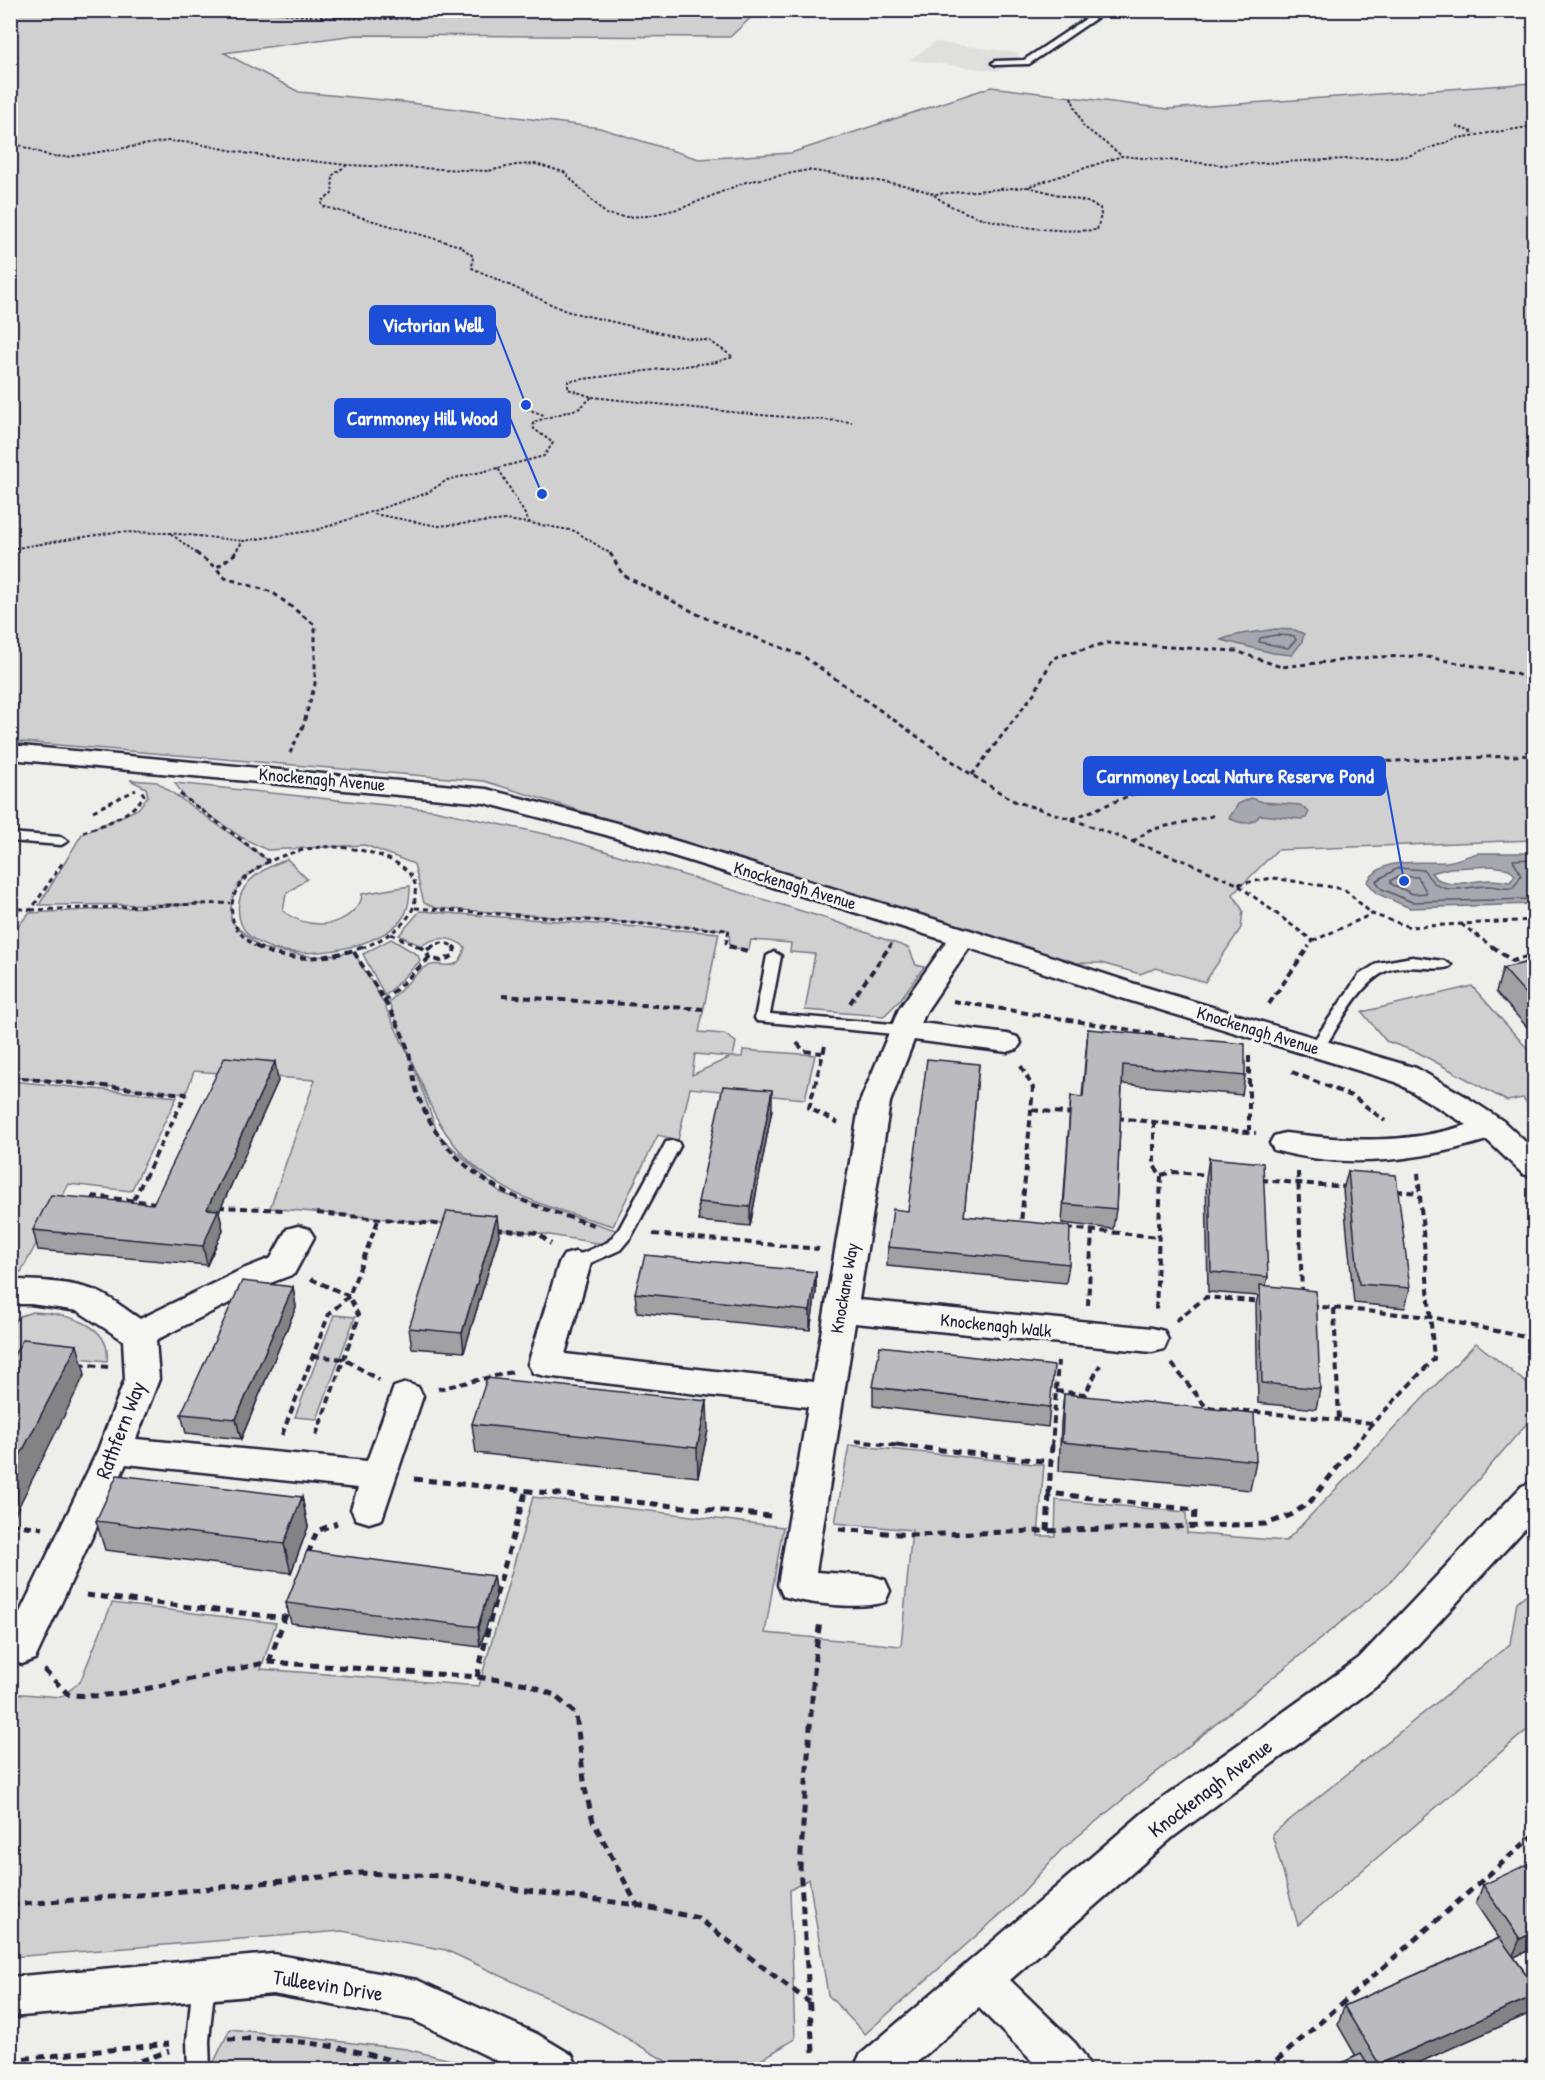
<svg xmlns="http://www.w3.org/2000/svg" width="1545" height="2080" font-family="'Patrick Hand',sans-serif">
  <style>
    .built { fill: #dfdfde }
    .green { fill: #d0d0d1; stroke: #797986; stroke-width: 1.5; fill-rule: evenodd }
    .water { fill: #a7a7af; stroke: #727281; stroke-width: 1.5; fill-rule: evenodd }
    .lines { fill: none; stroke-linecap: round; stroke-linejoin: round }
    .shore { stroke: #575769; stroke-width: 1.5 }
    .lane-casing { stroke: #22223b; stroke-width: 5 }
    .street-casing { stroke: #22223b; stroke-width: 5 }
    .path-far3 { stroke: #22223b; stroke-width: 2; stroke-dasharray: 3 2; stroke-linecap: butt }
    .path-far2 { stroke: #22223b; stroke-width: 3; stroke-dasharray: 5 4; stroke-linecap: butt }
    .path-far1 { stroke: #22223b; stroke-width: 4; stroke-dasharray: 7 4.5; stroke-linecap: butt }
    .path { stroke: #22223b; stroke-width: 5; stroke-dasharray: 8 6; stroke-linecap: butt }
    .lane { fill: #f6f6f2; fill-rule: evenodd }
    .street { fill: #f6f6f2; fill-rule: evenodd }
    .wall { fill: #a1a1a4; stroke: #22223b; stroke-width: 1.5 }
    .shaded-wall { fill: #838386; stroke: #22223b; stroke-width: 1.5 }
    .building { fill: #bbbbbf; stroke: #22223b; stroke-width: 1.5 }
    .labels { text-anchor: middle; dominant-baseline: central; stroke-width: 6; stroke-linejoin: round; paint-order: stroke }
    .street-label { font-size: 18px; fill: #22223b; stroke: #f6f6f2 }
    .near-street-label { font-size: 21px; fill: #22223b; stroke: #f6f6f2 }
    .leader { fill: none; stroke: #1d4ed8; stroke-width: 2 }
    .callout-dot { fill: #1d4ed8; stroke: #f6f6f2; stroke-width: 2 }
    .callout { fill: #1d4ed8; stroke: #1d4ed8; stroke-width: 2 }
    .callout-label { font-size: 20px; text-anchor: middle; font-weight: bold; fill: #fff }
  </style>
  <rect width="100%" height="100%" fill="#eeeeeb"/>
  <filter id="ink" filterUnits="userSpaceOnUse"><feTurbulence type="fractalNoise" baseFrequency=".0167" numOctaves="2"/><feDisplacementMap in="SourceGraphic" scale="12" xChannelSelector="R" yChannelSelector="G"/><feConvolveMatrix kernelMatrix="1 2 1 2 8 2 1 2 1" color-interpolation-filters="sRGB"/></filter>
  <g filter="url(#ink)">
    <path class="built" d="M935 42 1019 53 1014 62 996 64 1009 66 997 71 910 60Z"/>
    <g class="green">
      <path d="M10 11H758L730 37 355 35 224 53 299 92 403 102 600 128 699 159 791 153 991 87 1168 109 1534 83V840L1277 850 1233 894 1243 911 1241 928 1205 982 1156 968 1140 974 1101 963H1072L484 781 11 741Z"/>
      <path d="M130 780 157 782 269 861C242 878 229 887 231 921L260 948 315 957 354 952 383 1002 414 1067 389 1002C400 991 412 977 424 968 440 957 458 979 465 947 450 935 436 936 421 946L399 935 420 911 719 933 699 1032 724 1034 736 1042 733 1057H742L743 1050 815 1055 805 1099 690 1088 678 1140 658 1135 613 1226C539 1204 481 1193 439 1122 428 1105 424 1084 414 1067L438 1134 501 1193 625 1233 614 1246 538 1233 270 1208 315 1080 194 1071 186 1094 11 1077 10 936 29 913 207 904 39 905 82 834 138 809 148 796 146 788ZM695 1054 731 1057 692 1075Z"/>
      <path d="M175 783 434 810 559 837 831 920 909 948 916 965 924 967 900 1000 884 1016 805 1010 815 954 790 952 791 943 751 940 749 949 730 948 729 930 436 908 424 903 414 864 365 845 267 850 241 837 185 798Z"/>
      <path d="M287 859 307 879 286 894 283 911C303 927 335 930 354 910 359 905 362 901 362 894L410 886C410 897 409 911 401 920 369 959 229 974 239 902 242 879 267 867 287 859Z"/>
      <path d="M391 939 418 955 420 961 385 996 363 954Z"/>
      <path d="M1472 986 1534 1056V1112L1523 1098 1507 1101 1417 1052 1386 1041 1362 1012Z"/>
      <path d="M10 1081 177 1097 131 1191 69 1184 21 1272H11Z"/>
      <path d="M33 1312C62 1313 112 1322 107 1361L11 1351V1325L20 1316Z"/>
      <path d="M334 1315 355 1317 317 1419 295 1417Z"/>
      <path d="M1476 1343 1534 1389V1415L1389 1583 1061 1850 1011 1905 865 2034 828 1995 809 1879 790 1890 795 2039 746 2069H679L601 2023 446 1950 342 1931 11 1957V1693L61 1697 80 1682 112 1603 276 1623 261 1669 479 1686 533 1497 783 1527 765 1633 901 1646 912 1530 835 1523 849 1445 1044 1465 1038 1536H1055L1056 1500 1186 1512 1187 1533 1286 1541Z"/>
      <path d="M1534 1588V1724L1298 1925 1272 1834 1510 1644 1517 1602Z"/>
      <path d="M230 2029 406 2049 487 2069H214L212 2066Z"/>
    </g>
    <g class="water">
      <path d="M1275 629 1295 630 1304 634 1302 642 1292 655 1273 653 1221 640C1238 632 1256 633 1275 629Z"/>
      <path d="M1251 798 1263 802 1300 805 1309 812 1306 818 1301 819 1260 815C1252 826 1240 824 1229 818L1238 804Z"/>
      <path d="M1478 853H1534V904L1410 908 1378 894 1367 882C1383 855 1419 864 1446 862 1456 861 1467 856 1478 853ZM1493 866 1509 869 1515 875 1510 882C1503 881 1497 880 1490 880 1470 880 1446 892 1431 873L1450 868Z"/>
    </g>
    <g class="lines">
      <g class="shore">
        <path d="M1276 635 1294 636 1296 640 1288 648 1259 642 1260 638Z"/>
        <path d="M1534 859 1513 860 1521 875C1519 879 1517 884 1513 887 1507 891 1497 886 1490 886 1463 885 1441 901 1424 870L1398 868 1376 881 1382 889 1412 902 1534 899"/>
        <path d="M1400 876 1418 877 1427 893 1413 894 1391 884V880Z"/>
      </g>
      <g class="lane-casing">
        <g id="lane">
          <path d="M1099 10H1108L1029 64 996 65 992 63 996 61 1024 60Z"/>
          <path d="M10 833 61 837 68 841 61 845 10 841Z"/>
          <path d="M774 952 781 956 770 1014 904 1025 911 1030 904 1035 757 1021 755 1018 767 956Z"/>
          <path d="M1412 957 1444 961 1451 965C1444 974 1403 961 1384 972 1358 986 1339 1026 1322 1051H1312L1309 1048 1359 975 1378 963Z"/>
          <path d="M672 1141 678 1142 680 1146 631 1237 620 1250 581 1267H569L567 1263 569 1259 608 1242 619 1229 664 1146 666 1142Z"/>
          <path d="M204 1969 212 1972 215 1980 209 2041 210 2070H188L187 2041 193 1980 196 1972Z"/>
        </g>
      </g>
      <g class="street-casing">
        <g id="street">
          <path d="M10 745 486 789 624 825 973 931 1135 984 1416 1068 1465 1096 1503 1121 1534 1150V1177L1523 1174 1487 1140C1418 1161 1345 1170 1274 1150L1270 1143 1274 1136 1285 1133C1350 1141 1404 1145 1467 1125L1396 1082 1115 996 969 948 927 1010 921 1023 1007 1034 1017 1037 1021 1043 1017 1049 1007 1052 914 1040 890 1102 859 1300 1152 1328 1164 1331 1168 1340 1164 1349 1152 1352 855 1323 816 1572 872 1576 885 1580 890 1591 885 1602C861 1610 808 1604 783 1596L778 1585 808 1407 545 1376 533 1373 528 1364 559 1263 564 1255 575 1252 586 1255 591 1263 565 1354 813 1382 860 1102 899 1009 947 941 606 835 485 803 10 759Z"/>
          <path d="M298 1226 309 1229 314 1237 294 1274 265 1285 156 1340 159 1379 136 1439 367 1461 394 1387 406 1383 418 1387 423 1396 382 1519 369 1523 356 1519 351 1509 358 1488 126 1464 35 1659 22 1664 10 1660V1633L98 1450 125 1379 123 1340 78 1311 31 1304H10V1280C35 1280 73 1282 96 1291 111 1297 126 1310 140 1319L243 1269 271 1258 287 1229Z"/>
          <path d="M1534 1482V1519L1385 1680 1173 1837 1010 1980 1075 2043 1084 2055 1091 2070H1041L979 2008 908 2070H853L860 2055 1145 1811 1359 1658 1522 1486Z"/>
          <path d="M273 1954 417 1980 537 2034 572 2055 579 2070H516L413 2020 273 1994 10 2017V1977Z"/>
        </g>
      </g>
      <g class="path-far3">
        <path d="M260 10C364 27 466 15 570 10"/>
        <path d="M1071 97 1083 126 1121 155"/>
        <path d="M1456 126 1475 133"/>
        <path d="M10 142 50 156 68 157 168 141 194 143 249 154 347 165 488 171 516 165 535 164 564 172 606 214 625 217 647 216 682 208 746 182 808 170 909 186 934 194 1027 187 1122 156 1222 165 1408 156 1458 138 1534 126"/>
        <path d="M347 165 333 175 332 194 322 201V206L460 246 473 256 472 268 566 311 669 335 710 341 733 357 716 362 568 381V389L592 397 580 408 533 422 534 429 553 443 544 456 498 468 530 523 575 531 611 554"/>
        <path d="M934 195C971 225 1050 233 1097 230L1101 215 1100 208 1087 202 1028 187"/>
        <path d="M592 397 760 415 852 422"/>
        <path d="M522 407 544 415"/>
        <path d="M374 514 438 526 506 520 529 523"/>
        <path d="M171 534 198 554"/>
        <path d="M10 549 115 532 170 533 243 541"/>
        <path d="M234 554 243 541 317 530 427 493 447 480 498 468"/>
      </g>
      <g class="path-far2">
        <path d="M196 553 216 568"/>
        <path d="M236 553 216 568 225 578 272 592 315 625V684L303 726 290 753"/>
        <path d="M610 553 623 575 703 617 803 656 972 775 1014 801 1071 819 1187 862 1237 884 1313 941 1308 948"/>
        <path d="M972 775 1035 692 1053 658 1106 643 1236 651 1281 667 1373 657 1422 656 1516 674 1534 682"/>
        <path d="M180 794 269 861"/>
        <path d="M93 811 136 790"/>
        <path d="M1072 819 1168 780 1281 766 1534 755"/>
        <path d="M83 832C104 825 133 815 144 795L141 790"/>
        <path d="M1133 842 1149 830 1217 815"/>
        <path d="M1238 884 1273 878 1344 889 1372 914"/>
        <path d="M10 908 31 910 63 862"/>
        <path d="M415 908 729 930 726 943 730 948"/>
        <path d="M31 910 230 903"/>
        <path d="M1461 924 1494 948"/>
        <path d="M391 934 421 948"/>
        <path d="M1313 941 1372 914 1410 927 1534 920"/>
        <path d="M258 948C241 936 230 927 232 905 236 867 290 850 322 847 347 845 407 855 415 884 416 887 415 893 415 897 415 923 382 940 362 948"/>
        <path d="M430 948C439 942 446 941 455 948"/>
        <path d="M889 948 892 943"/>
      </g>
      <g class="path-far1">
        <path d="M256 946C287 965 334 958 365 946"/>
        <path d="M418 946 426 950"/>
        <path d="M433 946 426 950 429 958 441 961 453 956 455 948 452 946"/>
        <path d="M729 946 751 952"/>
        <path d="M1492 946 1512 961 1534 955"/>
        <path d="M354 952C372 982 394 1011 406 1044 413 1061 412 1080 419 1098 451 1179 521 1204 598 1226"/>
        <path d="M502 996 703 1009"/>
        <path d="M953 1001 1180 1038"/>
        <path d="M383 1002 429 958"/>
        <path d="M850 1003 890 946"/>
        <path d="M1269 1004 1309 946"/>
        <path d="M797 1043 804 1051 822 1053"/>
        <path d="M825 1046 809 1108 838 1123"/>
        <path d="M1249 1056V1130"/>
        <path d="M1021 1066 1033 1088 1021 1224"/>
        <path d="M1292 1072 1354 1097 1385 1121"/>
        <path d="M10 1077 186 1094 133 1201"/>
        <path d="M1032 1110 1074 1114"/>
        <path d="M1117 1118 1256 1133"/>
        <path d="M1154 1121V1166L1161 1175 1156 1310"/>
        <path d="M1298 1172 1302 1294"/>
        <path d="M1161 1175 1174 1172 1209 1175"/>
        <path d="M1261 1180 1347 1187"/>
        <path d="M1396 1191 1419 1193"/>
        <path d="M92 1196 157 1203"/>
        <path d="M218 1207 285 1210"/>
        <path d="M317 1213 447 1225"/>
        <path d="M1067 1228 1160 1237"/>
        <path d="M496 1229 538 1233 551 1244"/>
        <path d="M653 1234 819 1249"/>
        <path d="M311 1279 349 1296 359 1317 315 1438"/>
        <path d="M1088 1305 1092 1231"/>
        <path d="M1311 1306 1431 1317 1534 1339"/>
        <path d="M1334 1308 1339 1420 1373 1423"/>
        <path d="M1176 1321 1206 1297 1262 1302"/>
        <path d="M313 1356 344 1359 379 1380"/>
        <path d="M79 1364 108 1367"/>
        <path d="M1172 1364 1206 1407 1339 1420"/>
        <path d="M438 1389 512 1372"/>
        <path d="M1056 1391 1085 1394 1100 1365"/>
        <path d="M282 1435 329 1314 349 1296 379 1218"/>
        <path d="M855 1441 910 1447"/>
        <path d="M1052 1447 1058 1361"/>
        <path d="M1354 1447 1373 1423 1434 1359 1418 1173"/>
      </g>
      <g class="path">
        <path d="M896 1445 1051 1462"/>
        <path d="M1052 1445 1049 1493 1195 1510 1194 1527"/>
        <path d="M414 1479 770 1516"/>
        <path d="M10 1524 43 1528"/>
        <path d="M839 1529 911 1535 1266 1524 1291 1515 1310 1502 1355 1445"/>
        <path d="M1047 1531 1049 1493"/>
        <path d="M308 1554 317 1531 337 1523"/>
        <path d="M86 1595 285 1618"/>
        <path d="M269 1662 289 1606"/>
        <path d="M44 1670 69 1695 98 1696 131 1692 269 1662 477 1677 528 1684 554 1695 576 1714 585 1789 593 1821 637 1905"/>
        <path d="M477 1677 496 1596 526 1490"/>
        <path d="M10 1905 163 1893 361 1873 446 1876 519 1890 637 1905 698 1918 809 2002"/>
        <path d="M228 2039C295 2037 358 2048 421 2070"/>
        <path d="M813 2052 800 1867 815 1657 820 1621"/>
        <path d="M10 2060 169 2044"/>
        <path d="M114 2070 169 2051"/>
        <path d="M1266 2070 1534 1835"/>
      </g>
      <use href="#lane" class="lane"/>
      <use href="#street" class="street"/>
    </g>
    <g class="wall">
      <path d="M1534 961V1035L1496 992 1503 968Z"/>
      <path d="M1088 1029 1245 1076 1242 1095 1122 1084 1116 1209 1113 1229 1062 1223 1071 1096 1082 1097Z"/>
      <path d="M979 1064 964 1216 1069 1264 1066 1283 887 1266 888 1247 908 1211Z"/>
      <path d="M278 1081 219 1212 223 1230 207 1265 38 1250 33 1230 153 1204Z"/>
      <path d="M772 1109 750 1226 699 1221 698 1202Z"/>
      <path d="M1209 1158 1268 1277 1266 1285 1320 1389 1316 1409 1258 1403 1256 1304 1258 1296 1208 1292 1206 1178Z"/>
      <path d="M1348 1171 1410 1288 1405 1308 1354 1303 1343 1190Z"/>
      <path d="M499 1235 464 1352 412 1348 409 1328Z"/>
      <path d="M816 1272V1292L810 1330 637 1312 635 1293Z"/>
      <path d="M293 1287 296 1307 241 1439 186 1433 181 1414Z"/>
      <path d="M873 1387 1050 1407 1048 1427 873 1406Z"/>
      <path d="M1064 1394 1256 1461 1250 1490 1059 1471 1061 1423Z"/>
      <path d="M472 1424 708 1430 698 1477 476 1453Z"/>
      <path d="M302 1497 308 1527 291 1573 105 1550 96 1521Z"/>
      <path d="M493 1576 496 1596 480 1647 291 1623 286 1603Z"/>
      <path d="M1483 1885 1534 1948 1514 1957 1534 1985V2008L1533 2012 1402 2070H1327L1356 2056 1338 2025 1344 2006 1499 1938 1476 1904Z"/>
    </g>
    <g class="shaded-wall">
      <path d="M275 1062 278 1081 219 1212 223 1230 207 1265 203 1246 207 1209Z"/>
      <path d="M772 1090V1109L750 1226V1207Z"/>
      <path d="M497 1216 499 1235 464 1352 462 1333Z"/>
      <path d="M816 1272V1292L810 1330V1311Z"/>
      <path d="M293 1287 296 1307 241 1439 236 1419Z"/>
      <path d="M77 1345 85 1374 12 1520 10 1514V1475Z"/>
      <path d="M707 1401 708 1430 698 1477 697 1448Z"/>
      <path d="M302 1497 308 1527 291 1573 284 1544Z"/>
      <path d="M493 1576 496 1596 480 1647 478 1627Z"/>
      <path d="M1534 1932V1948L1512 1958 1520 1939Z"/>
      <path d="M1534 1996V2008L1533 2012 1402 2070H1377L1379 2064Z"/>
    </g>
    <g class="building">
      <path d="M1534 961V1003L1503 968Z"/>
      <path d="M1088 1029 1245 1044V1076L1123 1065 1116 1209 1064 1204 1071 1096 1083 1097Z"/>
      <path d="M225 1057 275 1062 207 1209 218 1210 203 1246 33 1230 51 1195 153 1204Z"/>
      <path d="M927 1059 979 1064 964 1216 1070 1226 1069 1264 888 1247 893 1209 908 1211Z"/>
      <path d="M723 1086 772 1090 750 1207 698 1202Z"/>
      <path d="M1209 1158 1263 1163 1268 1277 1211 1272Z"/>
      <path d="M1348 1171 1396 1175 1410 1288 1359 1284Z"/>
      <path d="M447 1211 497 1216 462 1333 409 1328Z"/>
      <path d="M645 1255 816 1272 810 1311 635 1293Z"/>
      <path d="M242 1281 293 1287 236 1419 181 1414Z"/>
      <path d="M1260 1285 1316 1291 1320 1389 1262 1383Z"/>
      <path d="M23 1339 77 1345 10 1475V1363Z"/>
      <path d="M880 1346 1054 1366 1050 1407 873 1387Z"/>
      <path d="M487 1378 707 1401 697 1448 472 1424Z"/>
      <path d="M1064 1394 1254 1413 1256 1461 1062 1442Z"/>
      <path d="M117 1475 302 1497 284 1544 96 1521Z"/>
      <path d="M307 1551 493 1576 478 1627 286 1603Z"/>
      <path d="M1534 1861V1932L1520 1939 1483 1885Z"/>
      <path d="M1500 1938 1534 1985V1996L1379 2064 1344 2006Z"/>
      <path d="M1361 2054 1371 2070H1327Z"/>
    </g>
  </g>
  <g class="labels">
    <g class="street-label">
      <text transform="translate(322 779) rotate(5)">Knockenagh Avenue</text>
      <text transform="translate(795 885) rotate(17)">Knockenagh Avenue</text>
      <text transform="translate(1258 1030) rotate(17)">Knockenagh Avenue</text>
      <text transform="translate(844 1288) rotate(-80)">Knockane Way</text>
      <text transform="translate(996 1325) rotate(6)">Knockenagh Walk</text>
    </g>
    <g class="near-street-label">
      <text transform="translate(120 1430) rotate(-69)">Rathfern Way</text>
      <text transform="translate(1210 1788) rotate(-37)">Knockenagh Avenue</text>
      <text transform="translate(328 1985) rotate(9)">Tulleevin Drive</text>
    </g>
  </g>
  <path class="leader" d="M526 405L495 325M542 494L510 418M1404 881L1385 776"/>
  <g class="callout-dot">
    <circle cx="526" cy="405" r="6"/>
    <circle cx="542" cy="494" r="6"/>
    <circle cx="1404" cy="881" r="6"/>
  </g>
  <g class="callout">
    <rect x="370" y="306" width="125" height="38" rx="6"/>
    <rect x="335" y="399" width="175" height="38" rx="6"/>
    <rect x="1084" y="757" width="301" height="38" rx="6"/>
  </g>
  <g class="callout-label">
    <text x="433" y="332">Victorian Well</text>
    <text x="422" y="425">Carnmoney Hill Wood</text>
    <text x="1235" y="783">Carnmoney Local Nature Reserve Pond</text>
  </g>
  <rect width="1545" height="2080" fill="none" stroke="#f6f6f2" stroke-width="36"/>
  <rect x="18" y="18" width="1509" height="2044" fill="none" stroke="#22223b" stroke-width="2" filter="url(#ink)"/>
</svg>
